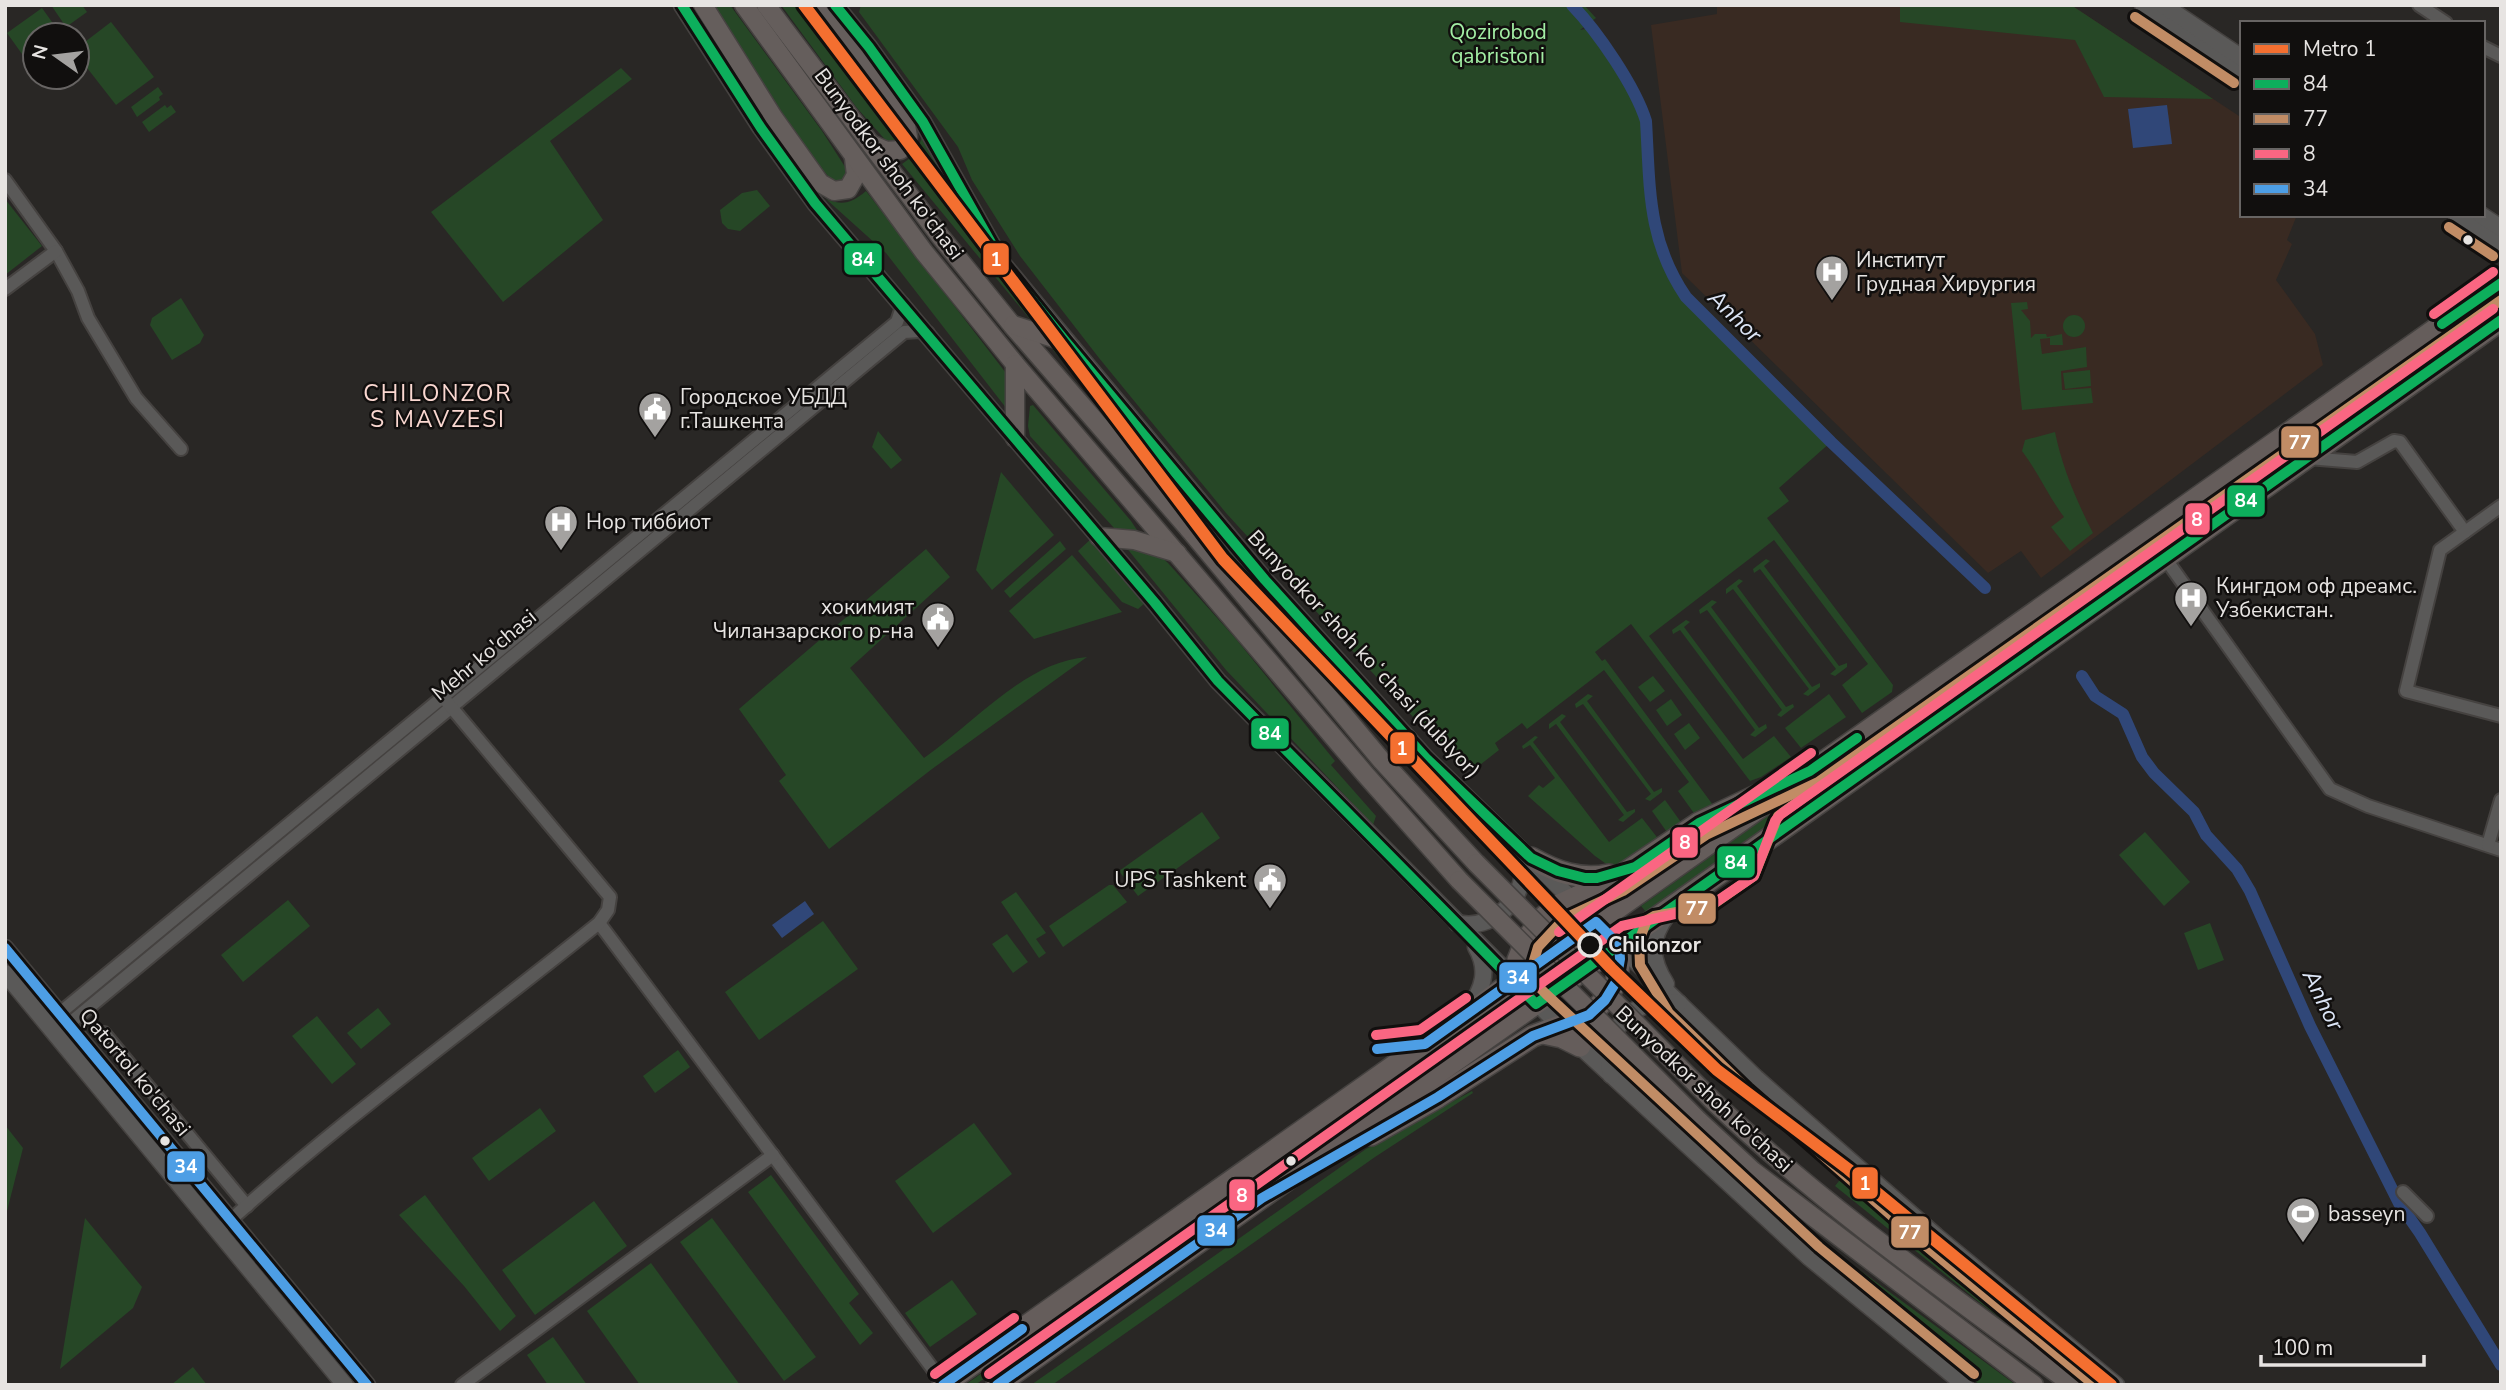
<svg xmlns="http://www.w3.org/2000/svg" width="2506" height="1390" font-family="'Nunito Sans',sans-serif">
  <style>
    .medical { fill: #392a22 }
    .green { fill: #264726 }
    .water { fill: #304778 }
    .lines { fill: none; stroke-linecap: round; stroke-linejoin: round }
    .canal { stroke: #304778; stroke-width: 12 }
    .street-casing { stroke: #454240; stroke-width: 16 }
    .secondary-casing { stroke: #454240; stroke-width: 19 }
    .primary-casing { stroke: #454240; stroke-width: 21 }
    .highway-casing { stroke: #454240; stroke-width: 24 }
    .street { stroke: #5a5958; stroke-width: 12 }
    .secondary { stroke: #5a5958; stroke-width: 16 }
    .primary { stroke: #655e5c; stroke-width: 18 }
    .highway { stroke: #655d5b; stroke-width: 21 }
    .primary-bridge-casing { stroke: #454240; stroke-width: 21; stroke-linecap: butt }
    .primary-bridge { stroke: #655e5c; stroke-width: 18 }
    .bus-1-casing { stroke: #110f0e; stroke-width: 16 }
    .bus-2-casing { stroke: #110f0e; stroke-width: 16 }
    .bus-3-casing { stroke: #110f0e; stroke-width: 16 }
    .bus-4-casing { stroke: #110f0e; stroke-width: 16 }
    .bus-1 { stroke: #0daf5c; stroke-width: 10 }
    .bus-2 { stroke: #c18c65; stroke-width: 10 }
    .bus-3 { stroke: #fa6682; stroke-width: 10 }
    .bus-4 { stroke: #4d9ee5; stroke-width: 10 }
    .metro-1-casing { stroke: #110f0e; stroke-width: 18 }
    .metro-1 { stroke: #f46f30; stroke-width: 12 }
    .bus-dot { fill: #e7e4e2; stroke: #110f0e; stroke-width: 2.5 }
    .stop-dot { fill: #110f0e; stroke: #e7e4e2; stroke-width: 3.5 }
    .labels { text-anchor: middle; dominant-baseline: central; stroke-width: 5; stroke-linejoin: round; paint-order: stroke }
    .park-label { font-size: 21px; fill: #a3eea4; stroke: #110f0e }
    .street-label { font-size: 21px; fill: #e7e4e2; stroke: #110f0e }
    .poi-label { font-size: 21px; fill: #e7e4e2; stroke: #110f0e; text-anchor: start }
    .stop-label { font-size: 21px; font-weight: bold; fill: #e7e4e2; stroke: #110f0e; text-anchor: start }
    .water-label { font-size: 23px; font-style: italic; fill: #dce5f6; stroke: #110f0e }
    .neighbourhood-label { font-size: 23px; letter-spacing: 2px; fill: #fbd8d1; stroke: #110f0e }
    .line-badge { stroke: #110f0e; stroke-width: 2.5 }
    .badge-label { font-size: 19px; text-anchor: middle; font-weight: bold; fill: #fff }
  </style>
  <rect width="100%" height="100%" fill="#292725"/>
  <path class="medical" d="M1717 5H2071L2242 118V215H2297L2287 240 2292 244 2276 280 2315 334 2323 365 2041 578 2021 551 1988 573 1682 273 1651 25 1717 14Z"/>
  <g class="green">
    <path d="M51 5H82L87 12 66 27Z"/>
    <path d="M714 5H730L822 131 849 173 847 183 833 182 804 147Z"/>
    <path d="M781 5H805L832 37 903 133V140L889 144 857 108Z"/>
    <path d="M861 5H1584L1596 18 1580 30 1591 28C1612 58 1635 86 1646 121 1649 165 1647 211 1662 253 1677 297 1715 328 1747 360 1775 387 1803 415 1831 442L1779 488 1789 501 1767 518 1893 685 1892 692 1862 713 1842 685 1868 664 1774 540 1649 636 1743 759 1774 736 1791 757 1761 777 1750 781 1631 624 1595 652 1602 661 1605 659 1713 805 1696 816 1678 791 1689 782 1604 670 1527 729 1522 723 1495 743 1499 750 1476 768 1464 766 1456 757 1448 755 1226 513 1099 358 1020 256 972 180 958 147 859 12Z"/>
    <path d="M1900 5H2071L2213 99 2104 97 2075 40 1900 22Z"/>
    <path d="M42 8 57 29 48 35H35V45L22 54 7 33Z"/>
    <path d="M111 22 154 77 116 105 77 55V48Z"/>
    <path d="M621 68 632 79 550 141 603 220 503 302 431 212Z"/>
    <path d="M158 87 163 94 159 97 160 100 137 117 131 107Z"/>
    <path d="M165 105 167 108 171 105 176 112 149 132 142 122Z"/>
    <path d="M922 136 980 244 1043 325 1029 318 902 164 917 153Z"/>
    <path d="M757 190 770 206 740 231 728 229 722 223 720 210 742 193Z"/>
    <path d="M866 191 1009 377 1010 413 886 253 826 199C843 206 852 203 866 191Z"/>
    <path d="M5 199 42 246 5 275Z"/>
    <path d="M181 298 204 335 200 343 172 360 150 325 152 318Z"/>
    <path d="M2501 298V306L1855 763 1851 757 2299 444Z"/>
    <path d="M2027 302 2028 309 2021 310 2030 321 2031 338 2035 334H2046L2047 337 2062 334 2063 345H2050V338L2040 339 2042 354 2086 347 2087 367 2061 371 2062 390 2091 388 2093 403 2022 410 2011 303Z"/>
    <circle cx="2074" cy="326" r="11"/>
    <path d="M1056 348 1063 350 1176 482 1177 498 1053 350Z"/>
    <path d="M2090 370 2091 386 2065 389 2063 373Z"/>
    <path d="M1033 405 1131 521 1139 533 1115 529 1030 436 1028 426 1030 406Z"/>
    <path d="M878 431 902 460 891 469 872 447Z"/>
    <path d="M2055 432C2062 467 2077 502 2093 533L2070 551 2051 527 2064 517C2048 496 2038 472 2022 451L2025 440Z"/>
    <path d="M1001 472 1054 535 992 590 976 570Z"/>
    <path d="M1201 512 1422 758 1408 765 1237 569 1203 528Z"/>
    <path d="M1092 538 1146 602 1138 609 1122 602 1078 551Z"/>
    <path d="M1060 541 1066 549 1010 598 1004 591Z"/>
    <path d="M1125 546 1157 553 1168 563 1236 639 1335 761 1331 765 1376 816 1373 825 1226 670Z"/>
    <path d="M926 549 950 577 850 668 924 758C975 723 1024 662 1087 657L932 769 829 849 779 781 786 775 739 709Z"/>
    <path d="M1072 555 1122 612 1034 639 1009 611Z"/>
    <path d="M1766 559 1770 561 1764 566 1839 666 1847 663V667L1835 676 1830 674 1836 669 1760 569 1754 573 1753 569Z"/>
    <path d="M1739 579 1743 581 1737 586 1812 687 1820 683V687L1808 696 1803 694 1809 689 1733 589 1726 594V589Z"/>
    <path d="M1712 600 1717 602 1711 607 1786 707 1793 704 1794 707 1781 717 1777 715 1782 710 1707 610 1700 614 1699 610Z"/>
    <path d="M1686 620 1690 622 1684 627 1759 728 1766 724 1767 728 1755 737 1750 735 1755 730 1680 630 1673 634 1672 630Z"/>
    <path d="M1653 676 1665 691 1650 702 1638 687Z"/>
    <path d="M1588 694 1593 696 1587 701 1654 792 1662 788V792L1650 801 1645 799 1651 794 1583 704 1576 708 1575 704Z"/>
    <path d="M1829 694 1846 717 1801 748 1785 728Z"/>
    <path d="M1671 699 1682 715 1667 726 1656 710Z"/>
    <path d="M1562 714 1566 716 1560 722 1627 812 1635 809V812L1623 822 1618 820 1624 815 1556 724 1549 729V724Z"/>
    <path d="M1689 723 1700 738 1685 750 1674 734Z"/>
    <path d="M1535 736 1538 737 1533 742 1609 842 1642 818 1660 841 1612 868 1595 856 1528 796 1539 785 1543 788 1555 778 1530 745 1523 749 1522 746Z"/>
    <path d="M1828 773 1832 779 1646 912 1641 906Z"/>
    <path d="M1665 800 1683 825 1669 835 1652 811Z"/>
    <path d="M1202 812 1220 838 1138 896 1119 871Z"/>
    <path d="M2145 832 2190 882 2164 906 2119 855Z"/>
    <path d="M1109 885H1113L1127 902 1063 947 1049 926Z"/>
    <path d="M1016 892 1046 933 1036 939 1046 953 1039 958 1001 902Z"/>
    <path d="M288 900 310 926 243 982 221 955Z"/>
    <path d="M823 921 858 969 759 1040 725 992Z"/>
    <path d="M2210 923 2224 960 2198 970 2184 933Z"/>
    <path d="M1007 934 1028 962 1013 973 992 944Z"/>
    <path d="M378 1008 391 1024 361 1049 347 1033Z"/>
    <path d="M317 1016 356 1064 332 1084 292 1036Z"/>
    <path d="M1462 1031 1464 1034 1421 1064 1386 1095 975 1385H965Z"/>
    <path d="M678 1050 690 1067 655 1093 643 1076Z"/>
    <path d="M1472 1091 1473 1093 1375 1157 1052 1385H1031L1366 1149Z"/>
    <path d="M540 1108 556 1131 489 1181 472 1158Z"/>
    <path d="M974 1123 1012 1174 933 1233 895 1181Z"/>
    <path d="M5 1125 23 1148 5 1219Z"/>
    <path d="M1847 1171 2107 1385H2090L1979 1302 1835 1186Z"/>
    <path d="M771 1175 859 1294 849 1303 873 1333 860 1345 748 1192Z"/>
    <path d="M425 1195 516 1316 500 1331 464 1286 399 1215Z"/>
    <path d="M594 1201 627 1246 535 1315 502 1270Z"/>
    <path d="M85 1218 142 1287 133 1308 60 1369Z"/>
    <path d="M712 1218 816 1357 784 1381 680 1242Z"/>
    <path d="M1794 1225 1806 1234 1808 1232 2016 1385H1980L1790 1231Z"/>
    <path d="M651 1263 740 1385H640L587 1311Z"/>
    <path d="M952 1280 977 1314 930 1347 905 1313Z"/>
    <path d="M553 1337 587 1385H548L527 1355Z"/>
    <path d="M193 1367 207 1385H171Z"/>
  </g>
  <g class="water">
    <path d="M2167 105 2172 144 2133 148 2128 109Z"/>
    <path d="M805 901 814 914 782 938 772 925Z"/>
  </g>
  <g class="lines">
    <g class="canal">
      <path d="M1572 5C1598 32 1635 86 1646 121 1650 187 1647 240 1686 297L1831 442 1985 588"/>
      <path d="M2082 676 2095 696 2123 714 2142 757 2154 773 2194 812 2206 835 2237 869 2250 891 2310 1026 2399 1203 2420 1233 2501 1365"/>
    </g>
    <g class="street-casing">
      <g id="street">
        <path d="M2419 5 2446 23"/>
        <path d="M2483 47 2501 56"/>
        <path d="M5 180 56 251 78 291 88 318 136 398 181 449"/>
        <path d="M5 289 56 251"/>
        <path d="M2308 458 2357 462 2394 441 2400 442 2465 532"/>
        <path d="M2501 506 2440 550 2406 691 2501 716"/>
        <path d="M2165 558 2330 789 2368 806 2501 850"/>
        <path d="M2488 845 2501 800"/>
        <path d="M599 923 944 1384"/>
        <path d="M60 1013 897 322 903 304"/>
        <path d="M69 1024 904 332 920 331 928 333"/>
        <path d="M104 1033 247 1206"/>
        <path d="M2403 1192 2427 1216"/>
        <path d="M224 1226C343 1118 474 1024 599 923L608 910 610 897 447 702"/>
        <path d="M462 1385 773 1155"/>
      </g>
    </g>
    <g class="secondary-casing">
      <g id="secondary">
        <path d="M682 5 761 128 815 203 1155 603 1218 681 1580 1046 1810 1258 1965 1385"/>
        <path d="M835 5 869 47 923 122 1003 264 1265 580 1426 758 1756 1078 1936 1236 2116 1385"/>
        <path d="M2143 5 2242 71"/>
        <path d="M2163 5 2242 58"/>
        <path d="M2457 215 2501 244"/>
        <path d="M2481 215 2501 228"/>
        <path d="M1457 923C1499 933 1536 887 1519 848"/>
        <path d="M5 948 367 1385"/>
        <path d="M5 973 345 1385"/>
        <path d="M1666 984C1650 959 1649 939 1667 915"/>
        <path d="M1468 1009C1484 989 1489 969 1476 947"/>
        <path d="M1611 1075C1600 1032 1634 994 1679 1003"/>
      </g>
    </g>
    <g class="primary-casing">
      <g id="primary">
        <path d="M703 5 773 117 820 183 834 191 848 189 856 175 854 158"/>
        <path d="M744 5 924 252 1015 364 1365 774 1459 880"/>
        <path d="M766 5 940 236 1012 325 1189 529 1382 761 1476 863"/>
        <path d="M813 5 859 61 906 125 908 137 900 150 886 151 871 144"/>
        <path d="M1013 325 1066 342"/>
        <path d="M1015 438V364"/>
        <path d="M1182 483 1189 529"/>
        <path d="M1099 537 1134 540 1177 553"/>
        <path d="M1715 1103C1825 1207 1951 1295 2073 1385"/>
        <path d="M1698 1120 1753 1171 2034 1385"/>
      </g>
    </g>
    <g class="highway-casing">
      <g id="highway">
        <path d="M1531 858C1556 872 1580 881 1609 875"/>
        <path d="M1514 981 1518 960 1526 940 1545 916 1557 906 1616 879 1699 823 1758 795"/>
        <path d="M1543 1033 1562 1037 1580 1046"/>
        <path d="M1371 1135 1438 1097 1533 1036 1589 1015 1605 1000 1616 982 1620 959 1619 945"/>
        <path d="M943 1385 2501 283"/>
        <path d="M997 1385 2501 320"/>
      </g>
    </g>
    <use href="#street" class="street"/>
    <use href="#secondary" class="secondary"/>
    <use href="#primary" class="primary"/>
    <use href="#highway" class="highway"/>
    <g class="primary-bridge-casing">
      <g id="primary-bridge">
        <path d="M1476 863 1715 1103"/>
        <path d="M1459 880 1698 1120"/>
      </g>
    </g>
    <use href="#primary-bridge" class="primary-bridge"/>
    <g class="bus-1-casing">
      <g id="bus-1">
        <path d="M682 5 761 128 815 203 1155 603 1218 681 1536 1004 2501 320"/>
        <path d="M835 5 869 47 923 122 1003 264 1066 342 1265 580 1426 758 1531 858 1558 871 1585 878H1597L1635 867 1699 823 1810 771 1857 738"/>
        <path d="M2442 324 2501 283"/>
      </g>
    </g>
    <g class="bus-2-casing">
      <g id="bus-2">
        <path d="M2135 17 2234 83"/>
        <path d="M2449 227 2493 256"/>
        <path d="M1866 753 1778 816 1754 876 1711 906 1654 916 1647 920 1639 941 1640 965 1669 1013 1747 1089 1927 1247 2094 1385"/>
        <path d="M1974 1374 1819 1247 1546 994 1529 977 1538 947 1565 918 1623 891 1706 835 1818 782 2501 300"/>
      </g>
    </g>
    <g class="bus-3-casing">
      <g id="bus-3">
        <path d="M2434 314 2493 272"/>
        <path d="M1559 932 1811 753"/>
        <path d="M1376 1035 1420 1030 1466 998"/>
        <path d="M935 1374 1014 1318"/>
        <path d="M989 1374 1622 926 1710 906 1754 876 1775 821 1780 815 2493 309"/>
      </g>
    </g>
    <g class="bus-4-casing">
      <g id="bus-4">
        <path d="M5 948 367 1385"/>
        <path d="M943 1385 1022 1329"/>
        <path d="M997 1385 1262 1198 1438 1097 1533 1036 1589 1015 1605 1000 1616 982 1620 959 1619 945 1596 922 1425 1044 1377 1049"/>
      </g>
    </g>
    <use href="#bus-1" class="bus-1"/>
    <use href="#bus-2" class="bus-2"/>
    <use href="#bus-3" class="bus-3"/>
    <use href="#bus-4" class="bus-4"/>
    <g class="metro-1-casing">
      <path id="metro-1" d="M804 5 1223 559 1611 968 1717 1070 1848 1169 2111 1385"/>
    </g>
    <use href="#metro-1" class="metro-1"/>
  </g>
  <defs>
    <g id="hospital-pin" transform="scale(1.75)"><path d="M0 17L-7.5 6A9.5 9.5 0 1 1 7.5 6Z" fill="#a4a2a0" stroke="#110f0e"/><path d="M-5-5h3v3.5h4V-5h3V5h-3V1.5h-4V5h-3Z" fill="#fff"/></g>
    <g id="civic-pin" transform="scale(1.75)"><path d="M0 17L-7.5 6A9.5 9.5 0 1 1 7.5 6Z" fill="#a4a2a0" stroke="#110f0e"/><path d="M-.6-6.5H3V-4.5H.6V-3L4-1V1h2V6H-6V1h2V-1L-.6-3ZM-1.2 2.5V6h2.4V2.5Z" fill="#fff"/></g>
    <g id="stadium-pin" transform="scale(1.75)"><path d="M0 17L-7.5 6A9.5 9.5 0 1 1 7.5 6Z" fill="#a4a2a0" stroke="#110f0e"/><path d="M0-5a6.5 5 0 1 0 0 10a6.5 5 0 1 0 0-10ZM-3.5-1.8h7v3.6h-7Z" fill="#fff"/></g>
  </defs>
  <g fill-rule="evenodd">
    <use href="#hospital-pin" x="1832" y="272"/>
    <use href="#civic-pin" x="655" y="409"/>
    <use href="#hospital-pin" x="561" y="522"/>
    <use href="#hospital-pin" x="2191" y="598"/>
    <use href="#civic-pin" x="938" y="619"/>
    <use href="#civic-pin" x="1270" y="880"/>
    <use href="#stadium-pin" x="2303" y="1214"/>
  </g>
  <g class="bus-dot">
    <circle cx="2468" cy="240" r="6"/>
    <circle cx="165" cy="1141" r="6"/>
    <circle cx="1291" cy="1161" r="6"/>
  </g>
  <circle class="stop-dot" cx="1590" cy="945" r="11"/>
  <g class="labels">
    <g class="park-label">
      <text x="1498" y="32">Qozirobod<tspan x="1498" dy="24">qabristoni</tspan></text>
    </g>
    <g class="street-label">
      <text transform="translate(889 164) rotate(53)">Bunyodkor shoh ko'chasi</text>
      <text transform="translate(1364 654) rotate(47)">Bunyodkor shoh koʻchasi (dublyor)</text>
      <text transform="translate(484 655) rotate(-40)">Mehr ko'chasi</text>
      <text transform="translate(135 1072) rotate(50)">Qatortol ko'chasi</text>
      <text transform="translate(1704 1089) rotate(43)">Bunyodkor shoh ko'chasi</text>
    </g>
    <g class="poi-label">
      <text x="1856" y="260">Институт<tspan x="1856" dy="24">Грудная Хирургия</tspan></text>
      <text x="680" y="397">Городское УБДД<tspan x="680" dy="24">г.Ташкента</tspan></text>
      <text x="586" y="522">Нор тиббиот</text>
      <text x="2216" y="586">Кингдом оф дреамс.<tspan x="2216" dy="24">Узбекистан.</tspan></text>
      <text x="914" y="607" text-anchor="end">хокимият<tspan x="914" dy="24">Чиланзарского р-на</tspan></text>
      <text x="1246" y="880" text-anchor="end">UPS Tashkent</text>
      <text x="2328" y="1214">basseyn</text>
    </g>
    <g class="stop-label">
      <text x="1608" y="945">Chilonzor</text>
    </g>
    <g class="water-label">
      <text transform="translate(1735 316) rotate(44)">Anhor</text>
      <text transform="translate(2323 1000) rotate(64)">Anhor</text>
    </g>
    <g class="neighbourhood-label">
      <text x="438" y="393">CHILONZOR<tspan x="438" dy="26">S MAVZESI</tspan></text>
    </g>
  </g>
  <g class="line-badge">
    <rect x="982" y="242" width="28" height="34" rx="7" fill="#f46f30"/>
    <rect x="843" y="242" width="40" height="34" rx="7" fill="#0daf5c"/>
    <rect x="2280" y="425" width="40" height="34" rx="7" fill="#c18c65"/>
    <rect x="2226" y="484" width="40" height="34" rx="7" fill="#0daf5c"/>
    <rect x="2184" y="502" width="27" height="34" rx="7" fill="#fa6682"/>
    <rect x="1250" y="717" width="40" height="33" rx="7" fill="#0daf5c"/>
    <rect x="1389" y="731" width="27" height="34" rx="7" fill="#f46f30"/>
    <rect x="1671" y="826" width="28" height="33" rx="7" fill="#fa6682"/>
    <rect x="1716" y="845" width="40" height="34" rx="7" fill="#0daf5c"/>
    <rect x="1677" y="892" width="40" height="33" rx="7" fill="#c18c65"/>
    <rect x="1498" y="961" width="40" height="33" rx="7" fill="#4d9ee5"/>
    <rect x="166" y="1150" width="40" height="33" rx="7" fill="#4d9ee5"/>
    <rect x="1851" y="1166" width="28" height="34" rx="7" fill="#f46f30"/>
    <rect x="1228" y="1178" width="28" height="34" rx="7" fill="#fa6682"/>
    <rect x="1196" y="1214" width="40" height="33" rx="7" fill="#4d9ee5"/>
    <rect x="1890" y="1215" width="40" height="34" rx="7" fill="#c18c65"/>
  </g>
  <g class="badge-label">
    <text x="996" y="266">1</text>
    <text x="863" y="266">84</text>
    <text x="2300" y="449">77</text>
    <text x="2246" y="507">84</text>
    <text x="2197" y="526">8</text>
    <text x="1270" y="740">84</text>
    <text x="1402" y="755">1</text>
    <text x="1685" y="849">8</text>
    <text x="1736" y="869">84</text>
    <text x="1697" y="915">77</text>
    <text x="1518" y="984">34</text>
    <text x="186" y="1173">34</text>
    <text x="1865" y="1190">1</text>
    <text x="1242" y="1202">8</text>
    <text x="1216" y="1237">34</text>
    <text x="1910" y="1239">77</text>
  </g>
  <rect width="2506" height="1390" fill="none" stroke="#e7e4e2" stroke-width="14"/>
  <rect x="2240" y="21" width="245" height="196" fill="#110f0e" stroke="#676463" stroke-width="2"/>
  <rect x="2254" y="44" width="35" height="10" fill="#f46f30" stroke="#676463" stroke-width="2"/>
  <text x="2303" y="56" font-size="21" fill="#e7e4e2">Metro 1</text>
  <rect x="2254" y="79" width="35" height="10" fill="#0daf5c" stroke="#676463" stroke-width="2"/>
  <text x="2303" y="91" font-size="21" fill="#e7e4e2">84</text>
  <rect x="2254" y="114" width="35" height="10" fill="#c18c65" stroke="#676463" stroke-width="2"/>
  <text x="2303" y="126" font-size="21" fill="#e7e4e2">77</text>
  <rect x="2254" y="149" width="35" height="10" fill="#fa6682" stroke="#676463" stroke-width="2"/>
  <text x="2303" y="161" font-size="21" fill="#e7e4e2">8</text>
  <rect x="2254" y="184" width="35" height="10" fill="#4d9ee5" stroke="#676463" stroke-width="2"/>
  <text x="2303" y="196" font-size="21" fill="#e7e4e2">34</text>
  <g transform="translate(56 56) rotate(284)"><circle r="33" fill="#110f0e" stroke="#676463" stroke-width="2"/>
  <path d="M0-5L12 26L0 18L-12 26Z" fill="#a4a2a0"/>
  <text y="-10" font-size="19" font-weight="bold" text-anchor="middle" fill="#e7e4e2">N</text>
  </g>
  <path d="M2261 1355v10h163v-10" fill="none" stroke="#e7e4e2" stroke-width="3.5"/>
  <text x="2272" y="1355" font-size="21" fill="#e7e4e2" stroke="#110f0e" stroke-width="5" paint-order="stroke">100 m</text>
</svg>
